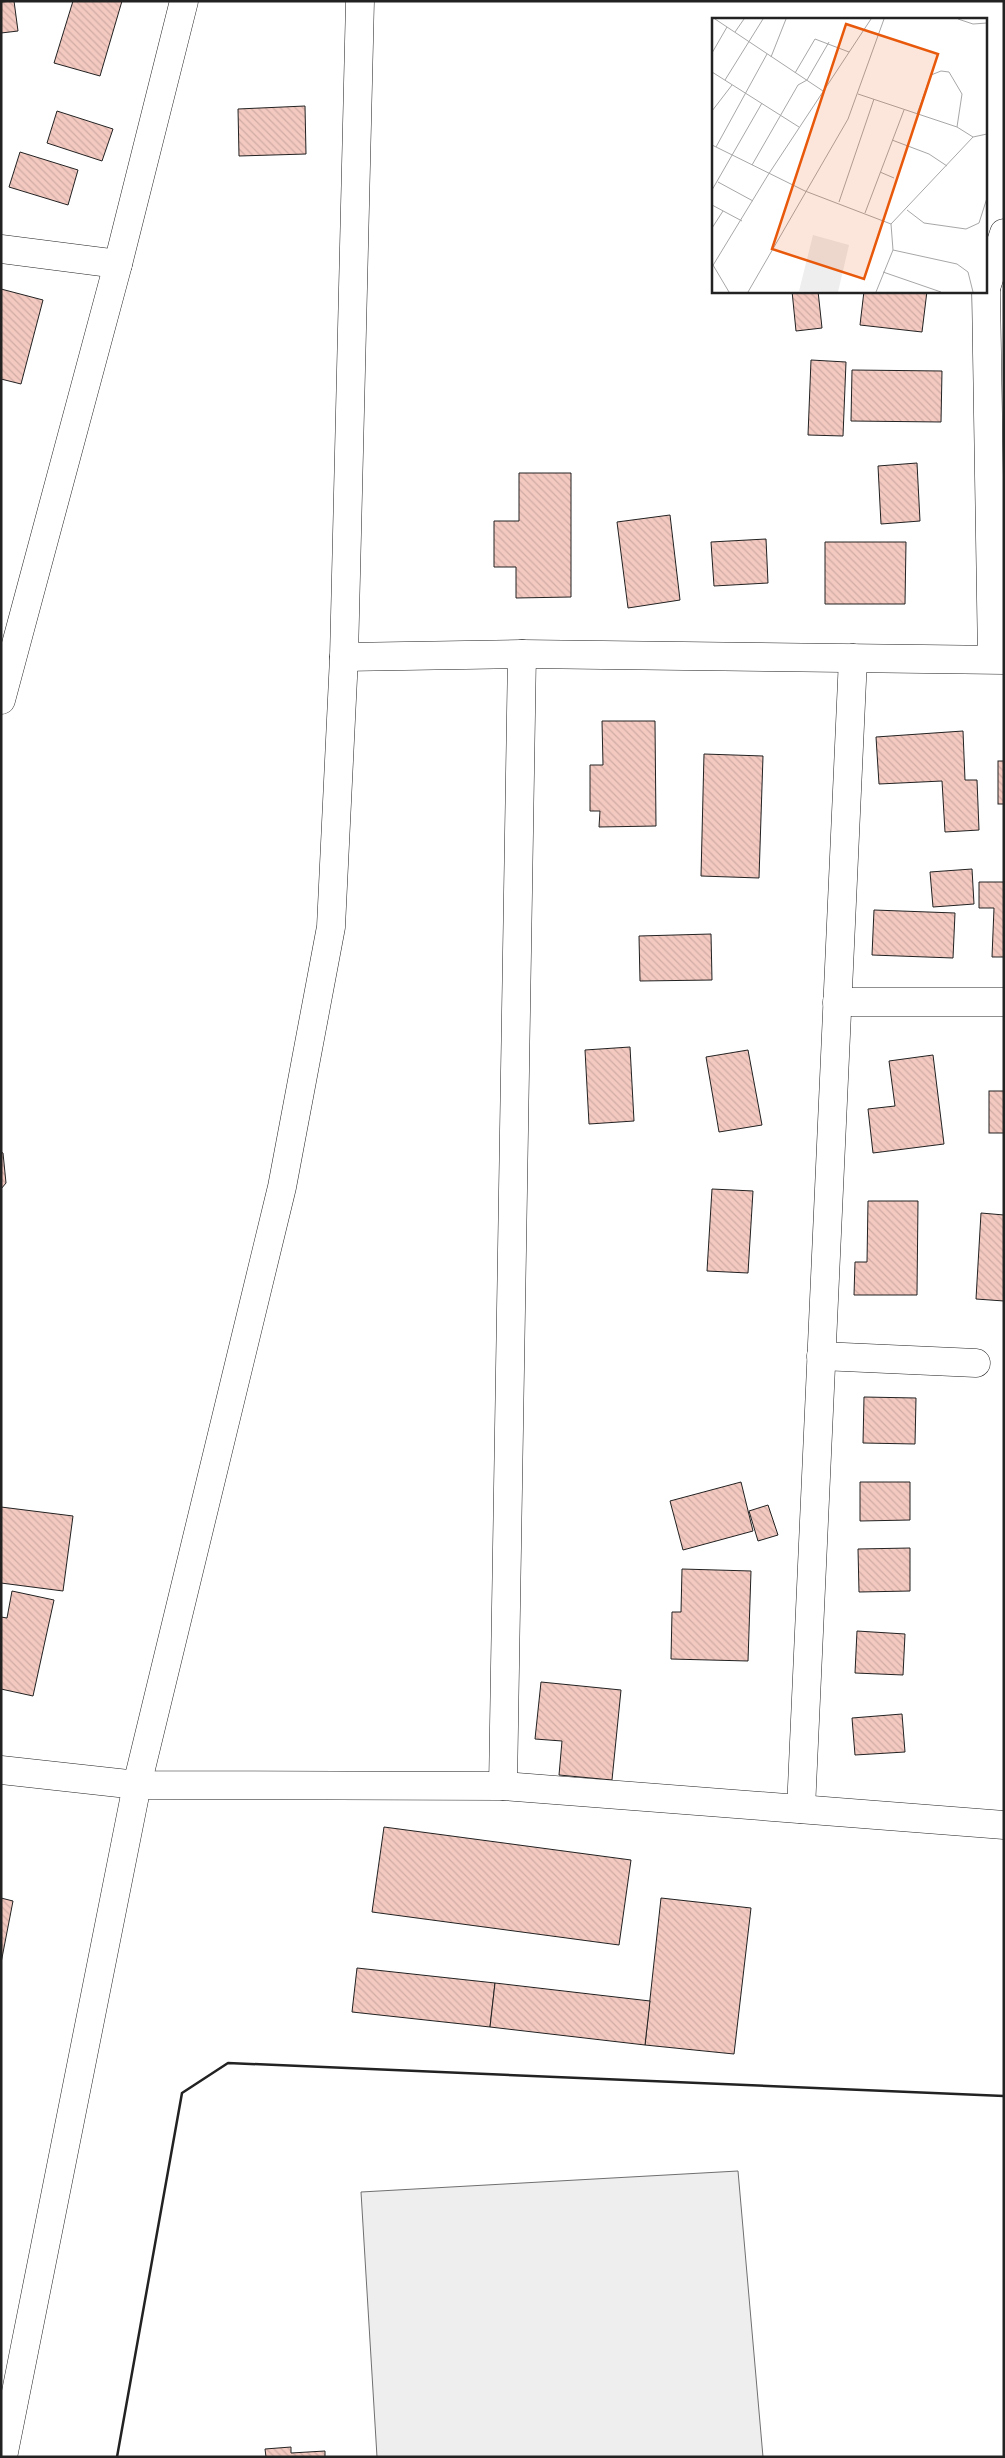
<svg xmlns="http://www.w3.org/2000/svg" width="1005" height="2458" font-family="'Alegreya Sans',sans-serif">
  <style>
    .green { fill: #eee; stroke: #6f6f6f }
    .building { fill: url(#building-back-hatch); stroke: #222 }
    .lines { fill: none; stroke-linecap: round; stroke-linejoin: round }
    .minor-casing { stroke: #222; stroke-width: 29 }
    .minor { stroke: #fff; stroke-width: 28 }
    .wall { stroke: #222; stroke-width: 2.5 }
    .inset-road { fill: none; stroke: #a7a7a7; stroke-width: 1 }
    .view { fill: #e8590c; fill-opacity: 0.15; stroke: #e8590c; stroke-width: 2.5 }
    .inset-edge { fill: none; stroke: #222; stroke-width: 2.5 }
  </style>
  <defs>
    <pattern id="building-back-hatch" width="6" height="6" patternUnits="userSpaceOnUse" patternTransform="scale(1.25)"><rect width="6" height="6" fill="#f3c9c0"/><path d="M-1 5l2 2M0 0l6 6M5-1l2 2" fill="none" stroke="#d0aca5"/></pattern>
  </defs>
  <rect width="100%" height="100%" fill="#fff"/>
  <path class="green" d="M738 2171 763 2457H377L361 2192Z"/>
  <g class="building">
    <path d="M14 1 18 31 1 33V2Z"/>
    <path d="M73 1H122L100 76 54 63Z"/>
    <path d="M305 106 306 154 239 156 238 109Z"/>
    <path d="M57 111 113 129 102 161 47 143Z"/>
    <path d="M20 152 78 170 68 205 9 187Z"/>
    <path d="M1 289 43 300 21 384 1 379Z"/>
    <path d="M792 291H818L822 328 796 331Z"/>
    <path d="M864 291H927L922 332 860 325Z"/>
    <path d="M811 360 846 362 843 436 808 435Z"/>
    <path d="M852 370 942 371 941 422 851 421Z"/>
    <path d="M917 463 920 521 881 524 878 466Z"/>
    <path d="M519 473H571V597L516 598V567H494V521H519Z"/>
    <path d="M670 515 680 600 628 608 617 522Z"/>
    <path d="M766 539 768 583 714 586 711 542Z"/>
    <path d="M825 542H906L905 604H825Z"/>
    <path d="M602 721H655L656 826 599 827 600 811H590V765H603Z"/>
    <path d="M963 731 965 780H977L979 830 945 832 942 781 879 784 876 737Z"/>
    <path d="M704 754 763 756 759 878 701 876Z"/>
    <rect x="998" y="761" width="6" height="43"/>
    <path d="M972 869 974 904 933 907 930 872Z"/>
    <path d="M979 882H1004V957H992L994 908H979Z"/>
    <path d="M874 910 955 913 953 958 872 955Z"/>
    <path d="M711 934 712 980 640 981 639 936Z"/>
    <path d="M630 1047 634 1121 589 1124 585 1050Z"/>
    <path d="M748 1050 762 1125 719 1132 706 1057Z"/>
    <path d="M933 1055 944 1144 873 1153 868 1109 895 1106 889 1061Z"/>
    <rect x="989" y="1091" width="15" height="42"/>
    <path d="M1 1152 3 1153 6 1183 1 1189Z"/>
    <path d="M712 1189 753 1191 748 1273 707 1271Z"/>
    <path d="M868 1201H918L917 1295H854L855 1262H867Z"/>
    <path d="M981 1213 1004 1215V1301L976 1299Z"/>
    <path d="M864 1397 916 1398 915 1444 863 1443Z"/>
    <path d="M741 1482 753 1531 683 1550 670 1501Z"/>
    <path d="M860 1482H910V1520L860 1521Z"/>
    <path d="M768 1505 778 1535 758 1541 749 1511Z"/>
    <path d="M1 1507 73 1516 63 1591 1 1583Z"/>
    <path d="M910 1548V1591L859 1592 858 1549Z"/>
    <path d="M682 1569 751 1571 748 1661 671 1659 672 1612H681Z"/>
    <path d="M12 1591 54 1600 33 1696 1 1689V1617L7 1618Z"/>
    <path d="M857 1631 905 1634 903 1675 855 1673Z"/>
    <path d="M541 1682 621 1690 612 1780 559 1775 562 1741 535 1739Z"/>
    <path d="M902 1714 905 1752 855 1755 852 1718Z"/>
    <path d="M384 1827 631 1860 619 1945 372 1912Z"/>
    <path d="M1 1898 13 1901 1 1963Z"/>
    <path d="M661 1898 751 1908 734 2054 645 2045Z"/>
    <path d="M357 1968 495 1983 490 2027 352 2012Z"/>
    <path d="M495 1983 650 2001 645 2045 490 2027Z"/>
    <path d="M291 2447V2453L325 2451V2457H266L265 2449Z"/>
  </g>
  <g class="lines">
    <g class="minor-casing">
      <g id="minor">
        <path d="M1 249 118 264"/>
        <path d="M986 288 1004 233"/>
        <path d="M986 291 992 659"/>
        <path d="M344 657 522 654 1004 660"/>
        <path d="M1 700 118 264 184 1"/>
        <path d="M837 1002H1004"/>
        <path d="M821 1356 976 1363"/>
        <path d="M1 1770 137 1785 503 1786 1004 1825"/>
        <path d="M503 1786 522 654"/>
        <path d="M801 1809 853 658"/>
        <path d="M3 2457 137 1785 282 1187 331 927 344 657 360 1"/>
      </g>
    </g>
    <use href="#minor" class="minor"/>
    <path class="wall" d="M117 2457 182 2093 228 2063 1004 2096"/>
  </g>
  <g transform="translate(712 18)">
    <rect width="275" height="275" fill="#fff"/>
    <path d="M101 217 137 227 126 274 87 273Z" fill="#eee"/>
    <path class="inset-road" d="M3 1 111 73M246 1 261 6 275 5M23 14 32 1M0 35 15 9M59 39 74 1M0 54 87 109M83 55 103 21 137 34M13 62 51 1M146 76 245 109 261 119M0 93 20 67M205 96 219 57 229 53 237 54 250 76 245 109M180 122 217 136 235 148M0 127 93 173 179 206 181 232 164 274M4 129 55 36M40 147 86 67 95 62 117 24M168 154 182 160M6 164 41 183M0 172 50 85M127 184 162 81M0 187 30 203M195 192 212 205 254 211 267 205 275 180M153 195 192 92M179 206 261 119 275 116M0 210 11 193M181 232 245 246 256 254 261 274M1 247 17 274M0 249 56 157 159 1M171 254 229 274M36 274 136 101 172 1"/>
    <path class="view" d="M134 6 226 36 152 261 60 231Z"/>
    <rect width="275" height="275" class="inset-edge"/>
  </g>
  <rect width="1005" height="2458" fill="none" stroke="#222222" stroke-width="5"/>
</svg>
